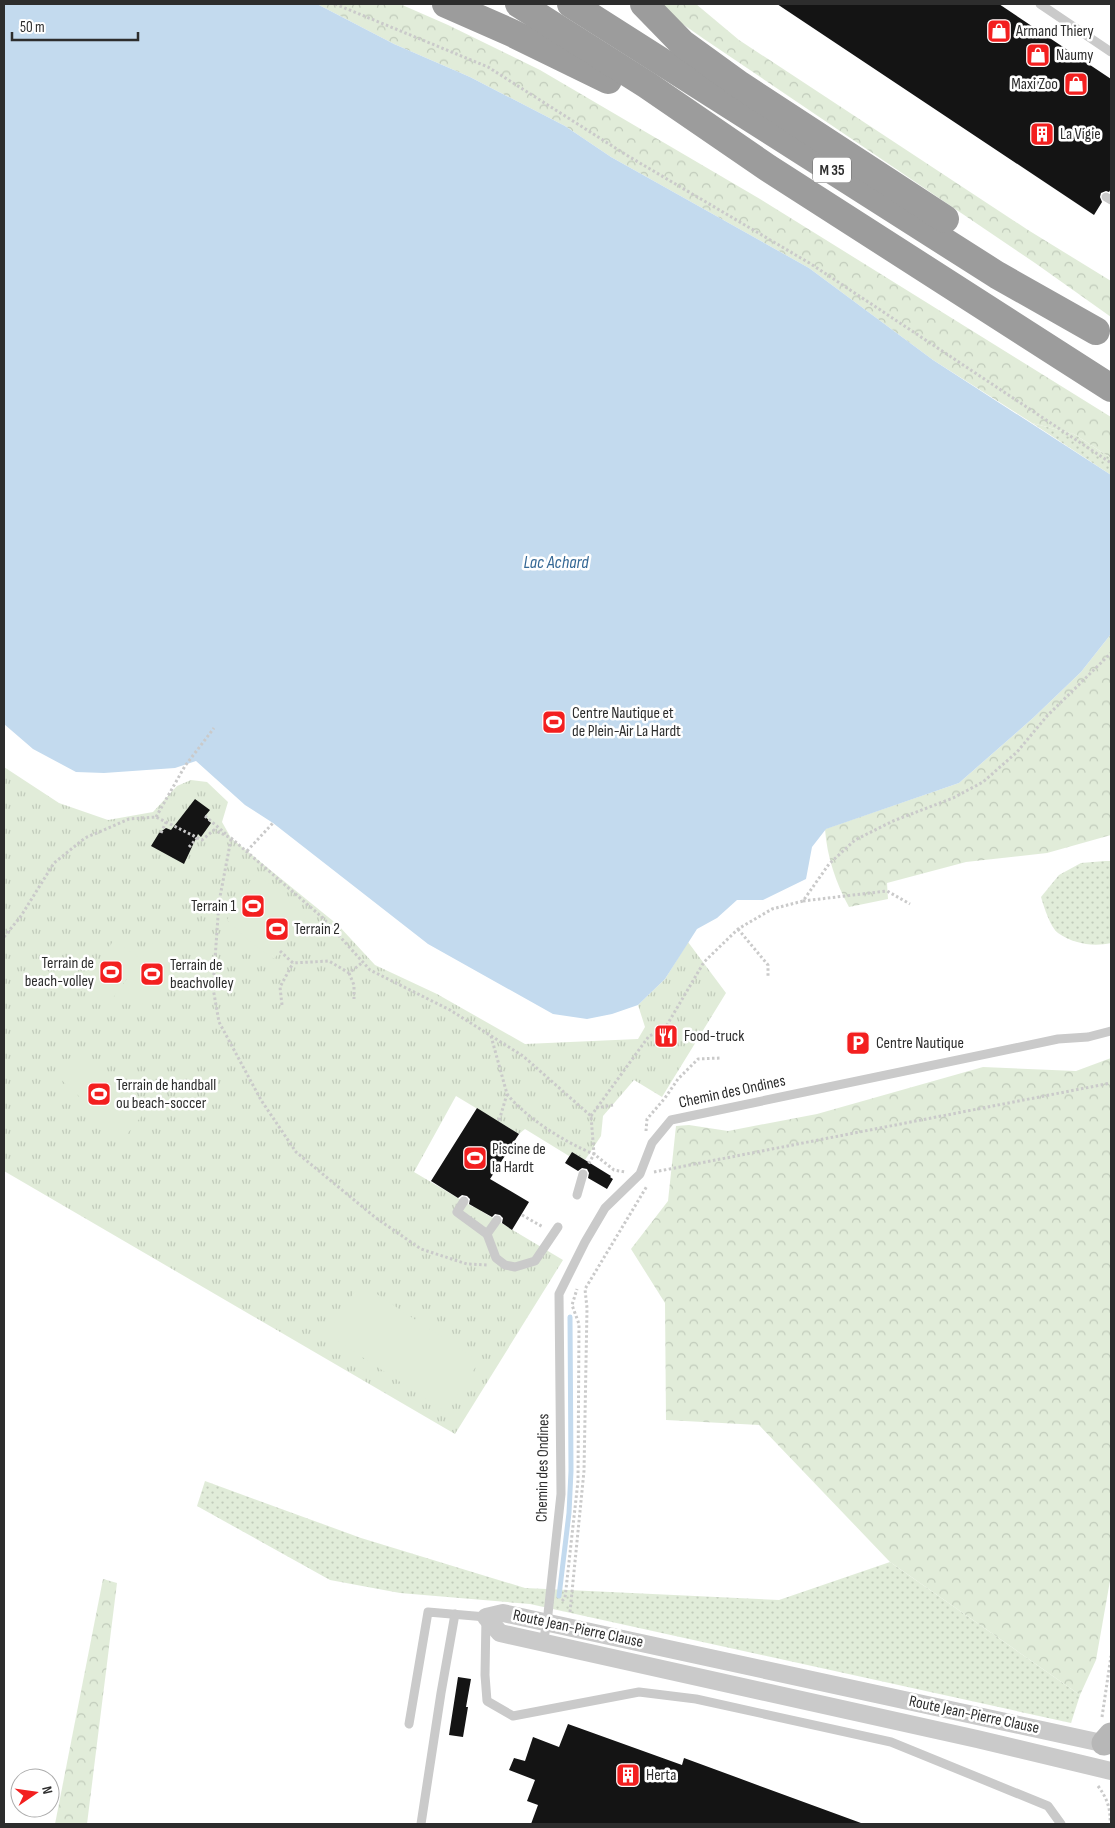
<svg xmlns="http://www.w3.org/2000/svg" width="1115" height="1828" font-family="'Sofia Sans Condensed',sans-serif">
  <style>
    .grass { fill: url(#grass-dots) }
    .forest { fill: url(#forest-crowns) }
    .park { fill: url(#park-tufts) }
    .garden { fill: #e1ecd9 }
    .water { fill: #c3daee }
    .lines { fill: none; stroke-linecap: round; stroke-linejoin: round }
    .stream { stroke: #c3daee; stroke-width: 5 }
    .building { fill: #141414 }
    .path { stroke: #cacaca; stroke-width: 3; stroke-dasharray: 2.5 2.5; stroke-linecap: butt }
    .service { stroke: #cacaca; stroke-width: 9 }
    .minor { stroke: #cacaca; stroke-width: 18 }
    .secondary { stroke: #b7b7b7; stroke-width: 25 }
    .trunk { stroke: #9c9c9c; stroke-width: 28 }
    .labels { text-anchor: middle; dominant-baseline: central; stroke-width: 5; stroke-linejoin: round; paint-order: stroke }
    .shield { fill: #fff; stroke: #6c6c6c; stroke-width: 1 }
    .shield-label { font-size: 15px; font-weight: bold; fill: #2d2d2d }
    .poi-label { font-size: 16px; fill: #2d2d2d; stroke: #fff; text-anchor: start }
    .street-label { font-size: 16px; fill: #2d2d2d; stroke: #fff }
    .water-label { font-size: 18px; font-style: italic; fill: #356895; stroke: #fff }
  </style>
  <defs>
    <pattern id="grass-dots" width="8" height="8" patternUnits="userSpaceOnUse" patternTransform="scale(1.25)"><rect width="8" height="8" fill="#e1ecd9"/><path d="M2 2h.1M6 6h.1" fill="none" stroke="#c1cbbb" stroke-width="1.8" stroke-linecap="round"/></pattern>
    <pattern id="forest-crowns" width="20" height="18" patternUnits="userSpaceOnUse" patternTransform="scale(1.25)"><rect width="20" height="18" fill="#e1ecd9"/><path d="M2 6a3 3 0 1 1 6 0M12 15a3 3 0 1 1 6 0" fill="none" stroke="#c1cbbb"/></pattern>
    <pattern id="park-tufts" width="24" height="20" patternUnits="userSpaceOnUse" patternTransform="scale(1.25)"><rect width="24" height="20" fill="#e1ecd9"/><path d="M3 7l-1-3M5 7V3M7 7l1-3M15 17l-1-3M17 17v-4M19 17l1-3" fill="none" stroke="#c1cbbb"/></pattern>
  </defs>
  <rect width="100%" height="100%" fill="#fff"/>
  <g class="grass">
    <path d="M1032 423 1074 434 1111 458V475Z"/>
    <path d="M1105 861H1111V943C1093 947 1074 944 1058 933 1050 927 1044 907 1041 897L1059 875 1081 863Z"/>
    <path d="M205 1481 361 1538 525 1588 779 1600 890 1562 1080 1695 1071 1723 530 1604 400 1593 330 1580 197 1506Z"/>
  </g>
  <g class="forest">
    <path d="M317 4H400L448 25 540 70 760 199 1111 417V458L1074 434 1032 423 933 360 809 268 611 157 565 126 470 77 394 44Z"/>
    <path d="M661 4H696L739 40 1028 230 1111 281V317L1035 263 704 39 674 18Z"/>
    <path d="M1111 634V835L1047 853 966 862 887 883 888 899 849 907C836 883 827 857 825 829L959 783 1033 718 1081 672Z"/>
    <path d="M1111 1058V1575L1096 1660 1080 1695 890 1562 759 1425 666 1420 665 1303 631 1249 668 1201 676 1126 689 1125 728 1131 817 1114 983 1067 1076 1071Z"/>
    <path d="M103 1579 117 1583 87 1824H55Z"/>
  </g>
  <path class="park" d="M4 767 59 803 108 820 153 812 177 786 191 780 207 782 228 802 222 822 231 838 338 925 375 965 437 994 525 1044 638 1039 645 1027 638 1005 665 979 688 942 726 993 662 1097 634 1080 603 1116 601 1136 585 1160 572 1152 569 1156 525 1129 519 1134 456 1096 414 1172 473 1207 481 1195V1211L563 1260 455 1434 4 1171Z"/>
  <g class="garden">
    <path d="M254 875 281 890 279 893 306 917 274 959 249 941 227 920Z"/>
    <path d="M114 940 141 959 155 940 183 959 149 1008 121 988 128 977 108 1005 81 986Z"/>
    <path d="M74 1053 144 1113 124 1138 56 1075Z"/>
    <path d="M360 1283 479 1362 446 1412 327 1334Z"/>
  </g>
  <path class="water" d="M4 4H317L394 44 470 77 565 126 611 157 809 268 933 360 1111 475V634L1081 672 1033 718 959 783 826 829 812 847 806 879 763 900H737L717 918 697 929 665 979 638 1005 612 1014 587 1019 553 1014 428 944 273 823 245 805 196 761 175 768 104 773 76 772 33 749 4 724Z"/>
  <g class="lines">
    <path class="stream" d="M559 1596 569 1513 571 1471 570 1317"/>
  </g>
  <g class="building">
    <path d="M777 4H999L1111 79V189L1109 192 1106 191 1101 193 1100 197 1102 202 1094 215Z"/>
    <path d="M195 799 210 810 205 816 211 823 201 837 198 834 184 864 151 846 159 833 166 828 171 830Z"/>
    <path d="M477 1108 519 1134 490 1179 529 1202 512 1230 502 1223 503 1218 500 1215 495 1214 492 1217 469 1204 470 1199 467 1196 462 1195 458 1198 431 1181Z"/>
    <path d="M572 1152 611 1176 610 1177 613 1179 607 1189 588 1178 589 1173 587 1169 582 1168 578 1171 565 1163Z"/>
    <path d="M458 1677 471 1679 466 1707H468L463 1737 449 1735Z"/>
    <path d="M568 1724 682 1765 684 1758 861 1823 860 1824H531L538 1805 527 1801 535 1780 509 1770 514 1758 525 1761 533 1737 559 1747Z"/>
  </g>
  <g class="lines">
    <g class="path">
      <path d="M335 4 488 67 628 156 811 264 1111 463"/>
      <path d="M205 816 226 834"/>
      <path d="M156 817 185 766 214 728"/>
      <path d="M161 833 166 822"/>
      <path d="M231 839 219 902 213 988 219 1022 261 1100 296 1152 376 1218 421 1249 467 1264 487 1265"/>
      <path d="M189 847 198 837"/>
      <path d="M247 851 273 823"/>
      <path d="M803 901 887 891 910 904"/>
      <path d="M738 929 768 965V978"/>
      <path d="M4 937 21 916 54 863 85 838 129 819 156 817 202 840 214 830 231 838 323 918 370 970 450 1010 523 1056 591 1116 594 1154 614 1170 625 1172"/>
      <path d="M280 951 293 963 329 961 349 973 363 962"/>
      <path d="M349 973 354 985V999"/>
      <path d="M282 1005 280 987 293 963"/>
      <path d="M491 1036 507 1094 499 1121"/>
      <path d="M507 1094C526 1118 566 1143 594 1154L588 1165"/>
      <path d="M596 1108 613 1105"/>
      <path d="M591 1116 649 1036 664 1030 704 962 738 929 772 909 803 901 829 864 855 840 893 821 953 798 983 782 1017 752 1047 716 1111 653"/>
      <path d="M646 1131 647 1119 665 1098 678 1079 698 1059 720 1058"/>
      <path d="M654 1172 1111 1083"/>
      <path d="M522 1215 543 1227"/>
      <path d="M562 1601 565 1598 578 1481 579 1324 572 1305 577 1289"/>
      <path d="M570 1612 584 1471 587 1308 585 1289 647 1186"/>
      <path d="M1102 1717 1111 1656"/>
      <path d="M1098 1786C1107 1798 1111 1809 1110 1824"/>
    </g>
    <g class="service">
      <path d="M1040 4 1111 52"/>
      <path d="M1106 197 1111 200"/>
      <path d="M577 1195 583 1174"/>
      <path d="M464 1201 457 1212 487 1234"/>
      <path d="M497 1220 487 1234 496 1258 505 1265 515 1267 535 1261 558 1227"/>
      <path d="M543 1642 547 1623 561 1494 559 1294 585 1242 605 1208 640 1174 652 1143 671 1120 1058 1039 1088 1037 1111 1031"/>
      <path d="M409 1724 428 1612 486 1617 485 1675 487 1701 513 1716 639 1692 696 1699 891 1742 1048 1806 1061 1824"/>
      <path d="M421 1824 441 1693 455 1614"/>
    </g>
    <path class="minor" d="M1111 1745 503 1613 486 1617 500 1633 977 1739 1111 1771"/>
    <path class="secondary" d="M1104 1743 1111 1735"/>
    <g class="trunk">
      <path d="M446 4 512 33 608 80"/>
      <path d="M519 4 647 85 768 168 1111 388"/>
      <path d="M571 4 997 275 1096 331"/>
      <path d="M644 4 682 43 740 85 945 219"/>
    </g>
  </g>
  <defs>
    <g id="shop-square" transform="scale(1.25)"><rect x="-9" y="-9" width="18" height="18" rx="4" fill="#f31f1f" stroke="#fff"/><path d="M-5-2.5h2.3a2.7 3.5 0 0 1 5.4 0H5L5.5 6h-11ZM-1.5-2.5h3a1.5 2.3 0 0 0-3 0Z" fill="#fff"/></g>
    <g id="building-square" transform="scale(1.25)"><rect x="-9" y="-9" width="18" height="18" rx="4" fill="#f31f1f" stroke="#fff"/><path d="M-4-6H4V6H1V3H-1V6H-4ZM-2.5-4.3h1.7v1.8h-1.7ZM.8-4.3h1.7v1.8H.8ZM-2.5-1h1.7V.8h-1.7ZM.8-1h1.7V.8H.8Z" fill="#fff"/></g>
    <g id="stadium-square" transform="scale(1.25)"><rect x="-9" y="-9" width="18" height="18" rx="4" fill="#f31f1f" stroke="#fff"/><path d="M0-5a6.5 5 0 1 0 0 10a6.5 5 0 1 0 0-10ZM-3.5-1.8h7v3.6h-7Z" fill="#fff"/></g>
    <g id="restaurant-square" transform="scale(1.25)"><rect x="-9" y="-9" width="18" height="18" rx="4" fill="#f31f1f" stroke="#fff"/><path d="M-5-6h1v4h1v-4h1v4h1v-4h1v5L-1.5 .5V6h-2V.5L-5-1ZM5-6V6H3V1.5H1.5Q1.5-4 5-6Z" fill="#fff"/></g>
    <g id="parking-square" transform="scale(1.25)"><rect x="-9" y="-9" width="18" height="18" rx="4" fill="#f31f1f" stroke="#fff"/><path d="M-3.5-5.5H1a3.5 3.5 0 0 1 0 7H-1V5.5H-3.5ZM-1-3.4V-.6H.8a1.4 1.4 0 0 0 0-2.8Z" fill="#fff"/></g>
  </defs>
  <g fill-rule="evenodd">
    <use href="#shop-square" x="999" y="31"/>
    <use href="#shop-square" x="1038" y="55"/>
    <use href="#shop-square" x="1076" y="84"/>
    <use href="#building-square" x="1042" y="134"/>
    <use href="#stadium-square" x="554" y="722"/>
    <use href="#stadium-square" x="253" y="906"/>
    <use href="#stadium-square" x="277" y="929"/>
    <use href="#stadium-square" x="111" y="972"/>
    <use href="#stadium-square" x="152" y="974"/>
    <use href="#restaurant-square" x="666" y="1036"/>
    <use href="#parking-square" x="858" y="1043"/>
    <use href="#stadium-square" x="99" y="1094"/>
    <use href="#stadium-square" x="475" y="1158"/>
    <use href="#building-square" x="628" y="1775"/>
  </g>
  <g class="labels">
    <rect class="shield" x="813" y="157.5" width="38" height="25" rx="4"/>
    <g class="shield-label">
      <text x="832" y="170">M 35</text>
    </g>
    <g class="poi-label">
      <text x="1016" y="31">Armand Thiery</text>
      <text x="1056" y="55">Naumy</text>
      <text x="1058" y="84" text-anchor="end">Maxi Zoo</text>
      <text x="1060" y="134">La Vigie</text>
      <text x="572" y="713">Centre Nautique et<tspan x="572" dy="18">de Plein-Air La Hardt</tspan></text>
      <text x="236" y="906" text-anchor="end">Terrain 1</text>
      <text x="294" y="929">Terrain 2</text>
      <text x="94" y="963" text-anchor="end">Terrain de<tspan x="94" dy="18">beach-volley</tspan></text>
      <text x="170" y="965">Terrain de<tspan x="170" dy="18">beachvolley</tspan></text>
      <text x="684" y="1036">Food-truck</text>
      <text x="876" y="1043">Centre Nautique</text>
      <text x="116" y="1085">Terrain de handball<tspan x="116" dy="18">ou beach-soccer</tspan></text>
      <text x="492" y="1149">Piscine de<tspan x="492" dy="18">la Hardt</tspan></text>
      <text x="646" y="1775">Herta</text>
    </g>
    <g class="street-label">
      <text transform="translate(732 1092) rotate(-12)">Chemin des Ondines</text>
      <text transform="translate(543 1468) rotate(-89)">Chemin des Ondines</text>
      <text transform="translate(578 1629) rotate(12)">Route Jean-Pierre Clause</text>
      <text transform="translate(974 1715) rotate(12)">Route Jean-Pierre Clause</text>
    </g>
    <g class="water-label">
      <text x="556" y="562">Lac Achard</text>
    </g>
  </g>
  <rect width="1115" height="1828" fill="none" stroke="#2d2d2d" stroke-width="10"/>
  <g transform="translate(35 1793) rotate(77)"><circle r="24" fill="#ffffff" stroke="#ababab"/>
  <path d="M0-4L9 19L0 12L-9 19Z" fill="#f31f1f"/>
  <text y="-8" font-size="14" font-weight="bold" text-anchor="middle" fill="#2d2d2d">N</text>
  </g>
  <path d="M12 32v8h126v-8" fill="none" stroke="#2d2d2d" stroke-width="2.5"/>
  <text x="20" y="32" font-size="15" fill="#2d2d2d" stroke="#ffffff" stroke-width="4" paint-order="stroke">50 m</text>
</svg>
